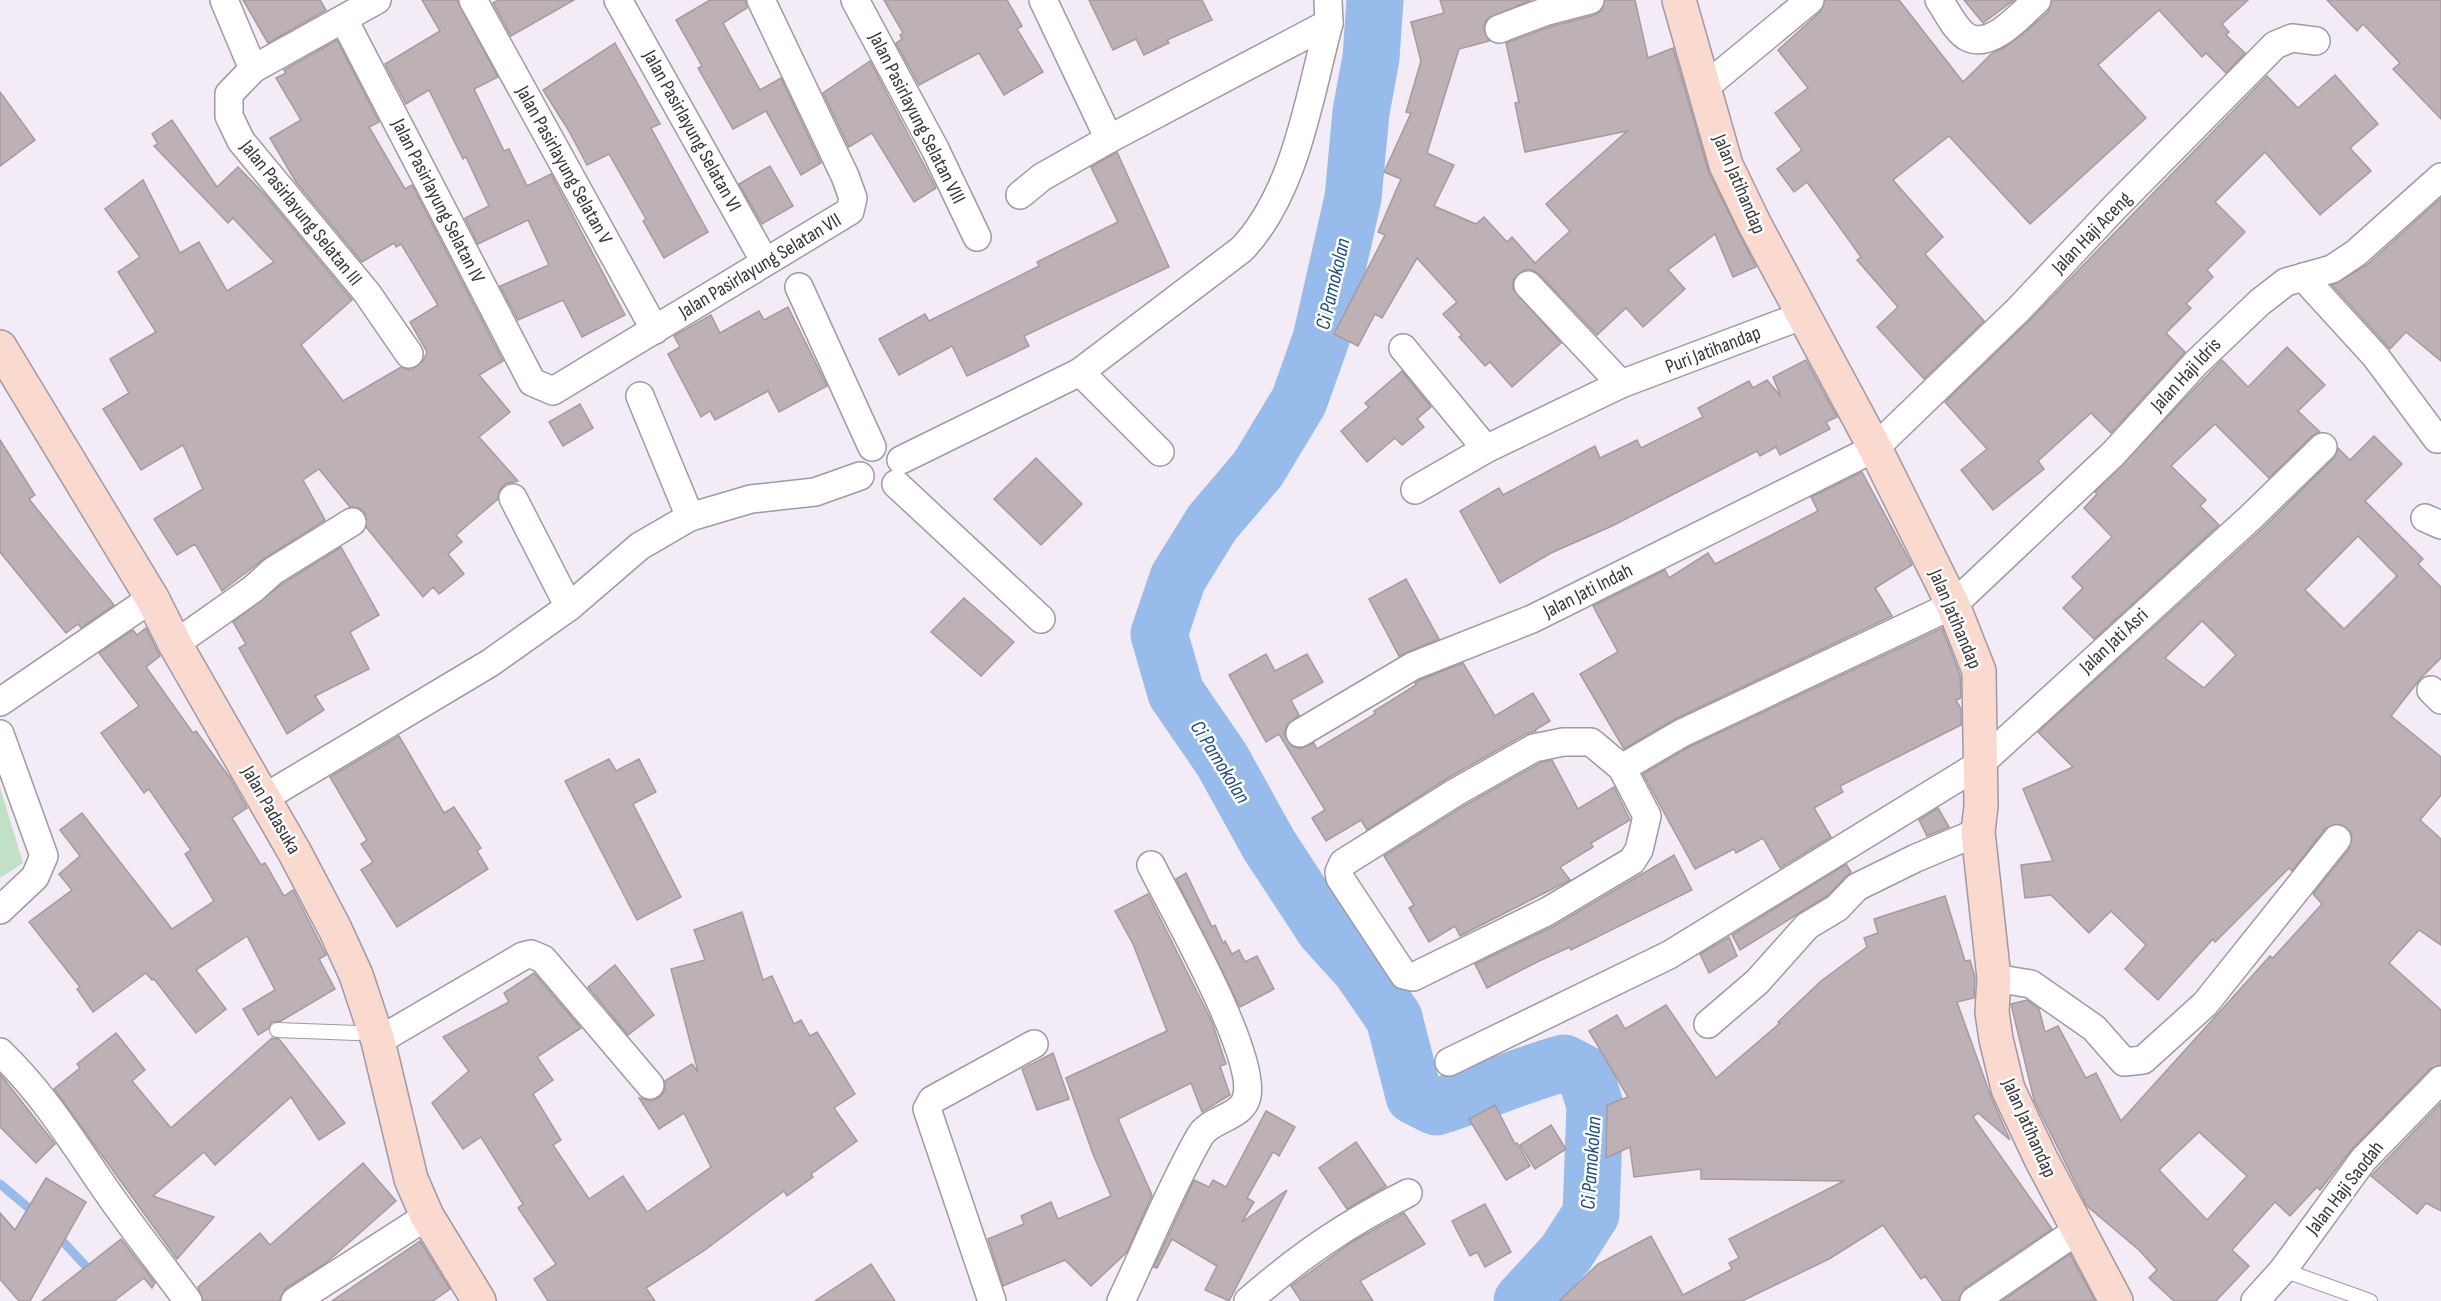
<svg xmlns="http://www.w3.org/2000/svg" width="2441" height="1301" font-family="'Sofia Sans Condensed',sans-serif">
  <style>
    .green { fill: #c0e1c7 }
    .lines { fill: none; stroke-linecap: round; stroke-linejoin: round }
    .stream { stroke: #97bceb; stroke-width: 9 }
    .river { stroke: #97bceb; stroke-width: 57 }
    .building { fill: #bdb1b5; stroke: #a69a9e; stroke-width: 1.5; fill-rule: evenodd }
    .lane-casing { stroke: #a099a3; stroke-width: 16 }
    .street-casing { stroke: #a099a3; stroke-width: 30 }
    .secondary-casing { stroke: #a099a3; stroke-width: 36 }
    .lane { stroke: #fff; stroke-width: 14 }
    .street { stroke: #fff; stroke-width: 27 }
    .secondary { stroke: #fad9ce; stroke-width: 33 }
    .labels { text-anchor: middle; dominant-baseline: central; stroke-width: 5; stroke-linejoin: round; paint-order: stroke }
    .street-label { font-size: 20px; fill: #383539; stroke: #fff }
    .water-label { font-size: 21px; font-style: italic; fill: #1c4c85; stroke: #fff }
  </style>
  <rect width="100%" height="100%" fill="#f3ecf7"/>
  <path class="green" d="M0 787 23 863 0 878Z"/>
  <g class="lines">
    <g class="stream">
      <path d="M0 1184 37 1215"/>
      <path d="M55 1233 93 1274"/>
    </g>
    <path class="river" d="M1375 0 1371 58 1361 112 1353 198 1321 339 1299 401 1258 469 1212 523 1178 578 1159 634 1176 693 1222 760 1269 845 1324 929 1361 970 1394 1018 1414 1096 1436 1107C1479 1094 1520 1075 1564 1063L1585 1074 1595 1105 1591 1214 1566 1253 1522 1301"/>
  </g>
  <g class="building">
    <path d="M243 0H320L326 10 268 43Z"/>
    <path d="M422 0H457L498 77 474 89 504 151 509 149 527 186 551 174 625 315 582 337 563 300 518 320 500 286 549 265 528 220 478 244 465 218 489 206 466 157 463 159 429 90 406 104 385 64 440 31Z"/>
    <path d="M498 0H574L511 36 493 3Z"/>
    <path d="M710 0H745L747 8 723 23 760 90 781 78 821 163 801 175 766 111 733 129 698 68 702 66 676 20Z"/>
    <path d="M884 0H1007L1022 26 1017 29 1043 72 1004 95 979 53 919 85 896 43 902 39 900 35 903 33Z"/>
    <path d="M1089 0H1202L1212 20 1167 40 1169 43 1144 55 1136 39 1113 50Z"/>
    <path d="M1440 0H1531L1487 19 1483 27 1489 41 1459 49 1427 153 1454 165 1434 206 1476 224 1484 217 1507 242 1512 237 1535 263 1570 231 1546 204 1627 131 1525 152 1515 103 1519 102 1506 43 1549 27 1595 15 1601 11 1605 0H1635L1648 58 1673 48 1709 173 1756 267 1733 277 1715 234 1668 270 1685 289 1643 327 1626 308 1597 335 1539 274 1532 270H1524L1513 280V289L1561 343 1512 387 1490 362 1485 366 1459 337 1462 335 1443 314 1457 302 1417 258 1382 318 1375 314 1358 346 1334 334 1385 235 1378 232 1401 179 1384 172 1411 113 1406 112 1421 61 1411 22 1444 13Z"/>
    <path d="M1825 0H1899L1963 82 1991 54 2005 47 2025 32 2048 12 2052 0H2248L2222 24 2229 32 2226 35 2245 53 2226 73 2206 53 2202 57 2159 10 2098 65 2146 118 2030 224 1949 136 1893 180 1943 237 1925 254 1984 321 1924 379 1877 327 1898 307 1857 260 1861 257 1807 182 1794 192 1777 169 1802 150 1775 113 1808 88 1778 50 1820 12Z"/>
    <path d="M1964 0H2014L1983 23Z"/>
    <path d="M2327 0H2441V119L2393 69 2400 63 2363 24 2357 31Z"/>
    <path d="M337 40 379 122 369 127 405 189 412 185 503 361 479 375 510 412 479 437 518 481 505 484 500 490 498 499 456 535 462 542 448 554 464 574 439 594 433 587 423 597 366 527 365 513 359 508 350 507 319 469 303 480 325 520 265 558 222 591 195 544 177 555 154 519 203 489 183 445 141 470 103 409 129 393 110 359 156 332 118 272 140 257 105 209 143 180 180 253 199 242 227 291 274 262 233 218 228 223 154 146 158 144 152 134 172 120 217 187 238 167 266 196 352 300 301 345 343 401 401 367 411 370 423 361 427 352 410 322 438 305 401 244 396 247 394 243 362 262 296 182 270 138 301 120 276 78 286 73 284 70Z"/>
    <path d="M615 43 660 124 651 128 708 232 664 258 643 221 646 219 609 154 587 165 569 131 543 90Z"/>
    <path d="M870 61 936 188 914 202 872 133 849 147 823 93Z"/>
    <path d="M2335 75 2378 124 2350 148 2371 171 2320 215 2265 152 2215 202 2245 232 2207 270 2213 277 2186 304 2191 308 2166 333 2185 352 2111 433 2091 413 2038 461 2044 469 1993 510 1961 470 1987 449 1945 402 2030 320 2267 76 2298 108Z"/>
    <path d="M0 92 35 140 0 166Z"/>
    <path d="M1117 152 1169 267 1024 336 1029 346 967 376 952 346 899 375 879 339 925 314 929 321 1039 266 1037 262 1118 222 1091 167Z"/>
    <path d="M770 166 793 206 762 224 739 184Z"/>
    <path d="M2441 198V361L2406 332 2390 349 2332 285 2367 265Z"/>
    <path d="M788 307 827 386 779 412 768 391 715 420 710 411 701 417 668 354 680 347 674 336 711 315 720 333 759 311 764 320Z"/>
    <path d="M2287 347 2325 385 2298 411 2320 432 2312 436 2269 478 2215 424 2171 466 2206 500 2200 506 2219 525 2094 639 2063 608 2083 588 2072 577 2112 537 2084 508 2097 494 2095 492 2222 360 2248 387Z"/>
    <path d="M1806 360 1837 417 1826 422 1830 429 1780 455 1776 447 1760 456 1757 451 1612 526 1551 553 1500 583 1460 511 1499 488 1503 495 1595 446 1600 458 1637 440 1641 448 1703 417 1698 408 1749 381 1753 388 1767 380 1781 397 1773 377Z"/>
    <path d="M1402 371 1431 407 1417 419 1424 427 1402 445 1395 438 1367 462 1341 431 1369 407 1365 403Z"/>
    <path d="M580 404 593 428 563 446 549 422Z"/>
    <path d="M2374 436 2402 464 2365 501 2423 559 2418 564 2441 587V658L2420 679 2391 716 2441 757V795L2420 820 2441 839V945L2419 930 2389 963 2441 1010V1065L2430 1069 2352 1149 2320 1190 2317 1187 2290 1216 2275 1202 2232 1250 2249 1266 2216 1301H2174L2149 1278 2157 1270 2139 1250 2087 1206 2034 1100 2011 1004 2027 1000 2039 1009 2045 1032 2058 1026 2086 1078 2096 1073 2121 1121 2270 956 2273 958 2322 904 2313 894 2349 849 2352 834 2340 824 2325 829 2292 871 2289 868 2215 942 2213 939 2158 1000 2125 969 2146 945 2111 911 2089 933 2051 895 2025 898 2021 865 2053 861 2023 789 2073 767 2038 732 2261 530 2334 458 2338 448 2350 460ZM2358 536 2397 576 2344 629 2305 590ZM2202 621 2236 655 2204 688 2165 658ZM2199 1132 2247 1176 2207 1220 2159 1170Z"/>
    <path d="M0 440 35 495 29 499 114 605 81 628 78 624 66 633 0 552Z"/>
    <path d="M1036 458 1082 504 1041 545 994 499Z"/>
    <path d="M1862 472 1912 565 1875 588 1892 616 1675 719 1624 749 1580 674 1618 652 1593 606 1665 570 1669 578 1708 553 1715 564 1818 511 1811 497Z"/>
    <path d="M341 547 379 615 350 632 369 669 315 696 324 710 287 734 239 648 246 644 233 622 282 584Z"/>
    <path d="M1406 579 1439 639 1399 656 1369 599Z"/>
    <path d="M964 598 1014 642 981 676 931 632Z"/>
    <path d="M146 628 160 656 146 667 193 733 196 731 230 778 247 808 232 818 261 865 265 863 284 896 293 890 326 955 319 959 335 989 281 1021 272 1022 268 1029 258 1035 243 1009 275 990 247 936 196 970 226 1009 196 1033 154 979 152 980 146 973 93 1012 77 989 80 987 29 922 72 890 59 874 80 856 60 830 82 813 172 929 214 901 185 854 191 850 149 789 144 793 101 733 139 706 99 653 133 630 137 635Z"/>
    <path d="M1942 628 1960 675 1961 698 1956 700 1961 709V725L1840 786 1843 792 1814 808 1831 837 1780 868 1763 838 1736 853 1734 849 1695 869 1643 774 1689 747Z"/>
    <path d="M1266 654 1275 671 1307 654 1323 682 1291 700 1299 715 1287 725 1284 734 1292 746 1300 749 1314 743 1317 749 1375 714 1374 711 1416 685 1415 683 1420 680 1463 663 1495 716 1533 693 1550 721 1535 730 1536 731 1526 734 1448 778 1367 830 1361 820 1326 841 1312 818 1325 810 1279 734 1266 742 1229 675Z"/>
    <path d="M399 736 444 813 454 807 481 848 477 851 488 869 397 927 361 870 373 862 361 844 367 840 330 777Z"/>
    <path d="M609 759 616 771 639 759 656 792 633 804 681 897 637 920 565 781Z"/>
    <path d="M1552 760 1578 809 1614 787 1630 820 1591 843 1593 847 1560 867 1570 880 1460 936 1455 926 1429 942 1409 908 1414 905 1384 856 1464 806 1540 763Z"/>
    <path d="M1938 808 1949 827 1927 836 1919 820Z"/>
    <path d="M1674 855 1692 890 1571 950 1570 947 1539 961 1487 988 1475 964 1556 925Z"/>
    <path d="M1846 864 1851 872 1827 896 1740 950 1732 935Z"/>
    <path d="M1186 873 1212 927 1215 925 1223 943 1225 941 1232 954 1239 950 1245 962 1257 956 1274 989 1240 1007 1176 879Z"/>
    <path d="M1148 894 1212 1022 1226 1064 1220 1066 1230 1095 1202 1112 1191 1083 1118 1119 1152 1195 1127 1252 1091 1286 1065 1260 1003 1286 988 1239 1024 1224 1021 1216 1051 1202 1058 1219 1111 1196 1093 1154 1066 1078 1167 1031 1133 944 1115 911Z"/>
    <path d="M1945 896 1965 961 1970 960 1975 977 1974 998 1957 1002 1991 1097 2010 1140 1978 1113 1973 1117 2052 1229 1965 1288 1958 1301H1943L1925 1276 1921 1279 1883 1225 1829 1259 1742 1301H1559L1598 1264 1651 1236 1683 1295 1732 1269 1729 1263 1739 1258 1729 1239 1844 1181 1701 1179V1169L1634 1177 1630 1147 1606 1158 1607 1105 1628 1097 1589 1031 1617 1015 1625 1029 1666 1005 1716 1078 1780 1023 1778 1022 1821 981 1867 947 1864 938 1878 933 1874 919Z"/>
    <path d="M742 912 763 980 772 976 794 1024 801 1020 810 1036 817 1032 855 1094 834 1108 857 1141 811 1174 813 1177 787 1196 784 1191 705 1250 646 1288 655 1301H548L534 1279 556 1264 518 1208 523 1204 481 1137 463 1149 432 1103 469 1071 443 1037 509 1002 504 993 534 973 581 1028 537 1057 553 1080 533 1094 561 1140 553 1145 589 1199 623 1176 647 1212 711 1167 684 1113 659 1129 639 1098 652 1101 660 1097 665 1090V1081L692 1064 698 1072 671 969 705 960 694 930Z"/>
    <path d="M1729 937 1737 956 1709 973 1700 954Z"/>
    <path d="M615 965 654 1015 628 1035 588 987Z"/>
    <path d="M116 1033 145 1070 132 1081 171 1128 272 1038 279 1039 345 1123 319 1140 291 1097 215 1165 204 1152 153 1196 214 1217 177 1259 54 1089 80 1068 77 1064Z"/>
    <path d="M1053 1053 1069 1099 1037 1110 1022 1069Z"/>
    <path d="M0 1074 55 1144 36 1163 0 1127Z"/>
    <path d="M2441 1103V1211L2426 1203 2417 1214 2371 1176Z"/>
    <path d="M1495 1105 1515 1144 1517 1143 1530 1166 1506 1180 1469 1119Z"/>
    <path d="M1266 1111 1295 1127 1279 1156 1273 1152 1247 1198 1254 1202 1242 1222 1287 1190 1229 1301 1205 1290 1217 1266 1172 1239 1157 1268 1154 1267 1194 1180 1209 1187 1213 1180 1226 1187Z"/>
    <path d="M1551 1125 1566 1149 1535 1169 1520 1145Z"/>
    <path d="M1356 1142 1386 1186 1347 1209 1319 1168Z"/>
    <path d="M363 1163 396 1201 326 1263 286 1288 279 1301H203L198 1287 260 1233 270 1245Z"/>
    <path d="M46 1178 86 1202 30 1301H19L0 1279V1213L15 1230Z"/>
    <path d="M1485 1204 1511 1252 1485 1267 1477 1252 1470 1256 1452 1221Z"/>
    <path d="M1404 1213 1425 1244 1360 1281 1373 1301H1301L1291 1286 1352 1242Z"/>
    <path d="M121 1239 155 1283 152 1288 144 1278 114 1301H42Z"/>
    <path d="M420 1241 450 1289 433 1301H332Z"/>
    <path d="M2070 1254 2095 1301H2002Z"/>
    <path d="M871 1264 895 1301H815Z"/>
  </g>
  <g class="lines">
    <g class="lane-casing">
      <g id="lane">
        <path d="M277 1030 356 1033 374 1031"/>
        <path d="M2283 1270 2370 1301"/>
      </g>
    </g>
    <g class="street-casing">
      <g id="street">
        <path d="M224 0 253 69 377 0"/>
        <path d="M473 0 655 330"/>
        <path d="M618 0 765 262"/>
        <path d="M855 0 935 149 977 237"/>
        <path d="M1043 0 1109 139 1329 23"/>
        <path d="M1939 0C1947 11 1956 32 1969 38 1993 48 2021 14 2037 0"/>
        <path d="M344 20 532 382 553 391 850 211 853 198 845 176 761 0"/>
        <path d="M1499 29 1544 12 1590 0"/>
        <path d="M253 69 229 94V116L241 141 367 293 409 354"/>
        <path d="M1705 87 1810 0"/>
        <path d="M1020 195 1042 177 1109 139"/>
        <path d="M2303 277 2376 357 2437 439"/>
        <path d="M1528 285 1621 384"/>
        <path d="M799 287 872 447"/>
        <path d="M1403 348 1486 449"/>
        <path d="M1080 372 1160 452"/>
        <path d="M640 396 690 517"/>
        <path d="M901 460 1080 372 1242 249C1296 192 1309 97 1329 23L1328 0"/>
        <path d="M896 484 1041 619"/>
        <path d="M1415 490 1486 449 1621 384 1804 315"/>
        <path d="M513 498 569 607"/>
        <path d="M2425 518 2441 525"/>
        <path d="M175 644 253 589 273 571 352 522"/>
        <path d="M2431 690 2441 700"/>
        <path d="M0 702 152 598"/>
        <path d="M1300 733 1413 666 1532 619 1875 448 2019 309 2114 208 2275 45 2292 38 2316 41"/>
        <path d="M0 734 44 856 35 877 0 910"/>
        <path d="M1563 742H1591L1622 768 1647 816 1639 850 1632 861 1548 911 1413 977 1404 975 1340 878 1339 872 1343 863 1456 792 1534 748Z"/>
        <path d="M1622 768 1682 733 1953 605 2113 454 2196 363 2260 302 2286 282 2332 269 2356 253 2441 177"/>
        <path d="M264 798 490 663 569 607 640 546 690 517 751 499 815 492 860 476"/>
        <path d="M1994 978 2031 984 2094 1028 2124 1062 2143 1060 2205 1004 2337 839"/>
        <path d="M1708 1024 1757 982 1807 926 1837 908 1857 887 1916 858 1978 832"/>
        <path d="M378 1041 523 956 531 954 543 959 650 1085"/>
        <path d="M0 1052C43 1093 72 1141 106 1190 132 1228 161 1264 188 1301"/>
        <path d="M1449 1062 1669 955 1980 764 2250 518 2323 447"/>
        <path d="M295 1301 427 1216"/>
        <path d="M992 1301 927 1109 932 1100 1034 1044"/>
        <path d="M1121 1301C1147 1247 1170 1188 1200 1136 1210 1118 1243 1118 1247 1096 1256 1053 1173 909 1151 865"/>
        <path d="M1248 1301C1300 1256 1346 1224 1408 1193"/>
        <path d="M1974 1301 2078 1230"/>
        <path d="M2255 1301 2283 1270 2363 1160 2441 1080"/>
      </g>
    </g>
    <g class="secondary-casing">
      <g id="secondary">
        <path d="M1679 0 1726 165 1755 225 1875 448 1953 605 1979 671 1981 806 1978 832 1994 978 1992 1012 1996 1039 2008 1089 2041 1159 2116 1301"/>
        <path d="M0 347 152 598 175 644 295 853 335 929 356 975 378 1041 411 1179 427 1216 479 1301"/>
      </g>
    </g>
    <use href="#lane" class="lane"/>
    <use href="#street" class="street"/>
    <use href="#secondary" class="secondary"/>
  </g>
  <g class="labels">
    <g class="street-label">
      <text transform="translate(917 118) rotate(63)">Jalan Pasirlayung Selatan VIII</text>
      <text transform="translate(692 131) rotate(61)">Jalan Pasirlayung Selatan VI</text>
      <text transform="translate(564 165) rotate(61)">Jalan Pasirlayung Selatan V</text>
      <text transform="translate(1739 184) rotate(67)">Jalan Jatihandap</text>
      <text transform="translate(438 201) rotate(63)">Jalan Pasirlayung Selatan IV</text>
      <text transform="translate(301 213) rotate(51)">Jalan Pasirlayung Selatan III</text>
      <text transform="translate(2092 233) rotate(-46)">Jalan Haji Aceng</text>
      <text transform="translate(760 266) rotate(-31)">Jalan Pasirlayung Selatan VII</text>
      <text transform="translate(1713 350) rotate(-21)">Puri Jatihandap</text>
      <text transform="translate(2186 375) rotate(-47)">Jalan Haji Idris</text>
      <text transform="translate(1588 591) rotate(-27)">Jalan Jati Indah</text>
      <text transform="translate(1955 619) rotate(67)">Jalan Jatihandap</text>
      <text transform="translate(2114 641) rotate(-43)">Jalan Jati Asri</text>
      <text transform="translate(271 810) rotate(60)">Jalan Padasuka</text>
      <text transform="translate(2029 1128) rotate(66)">Jalan Jatihandap</text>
      <text transform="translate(2345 1188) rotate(-52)">Jalan Haji Saodah</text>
    </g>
    <g class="water-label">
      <text transform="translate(1333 284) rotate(-77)">Ci Pamokolan</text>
      <text transform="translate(1220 762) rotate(58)">Ci Pamokolan</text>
      <text transform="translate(1591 1163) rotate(-86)">Ci Pamokolan</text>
    </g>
  </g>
</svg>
